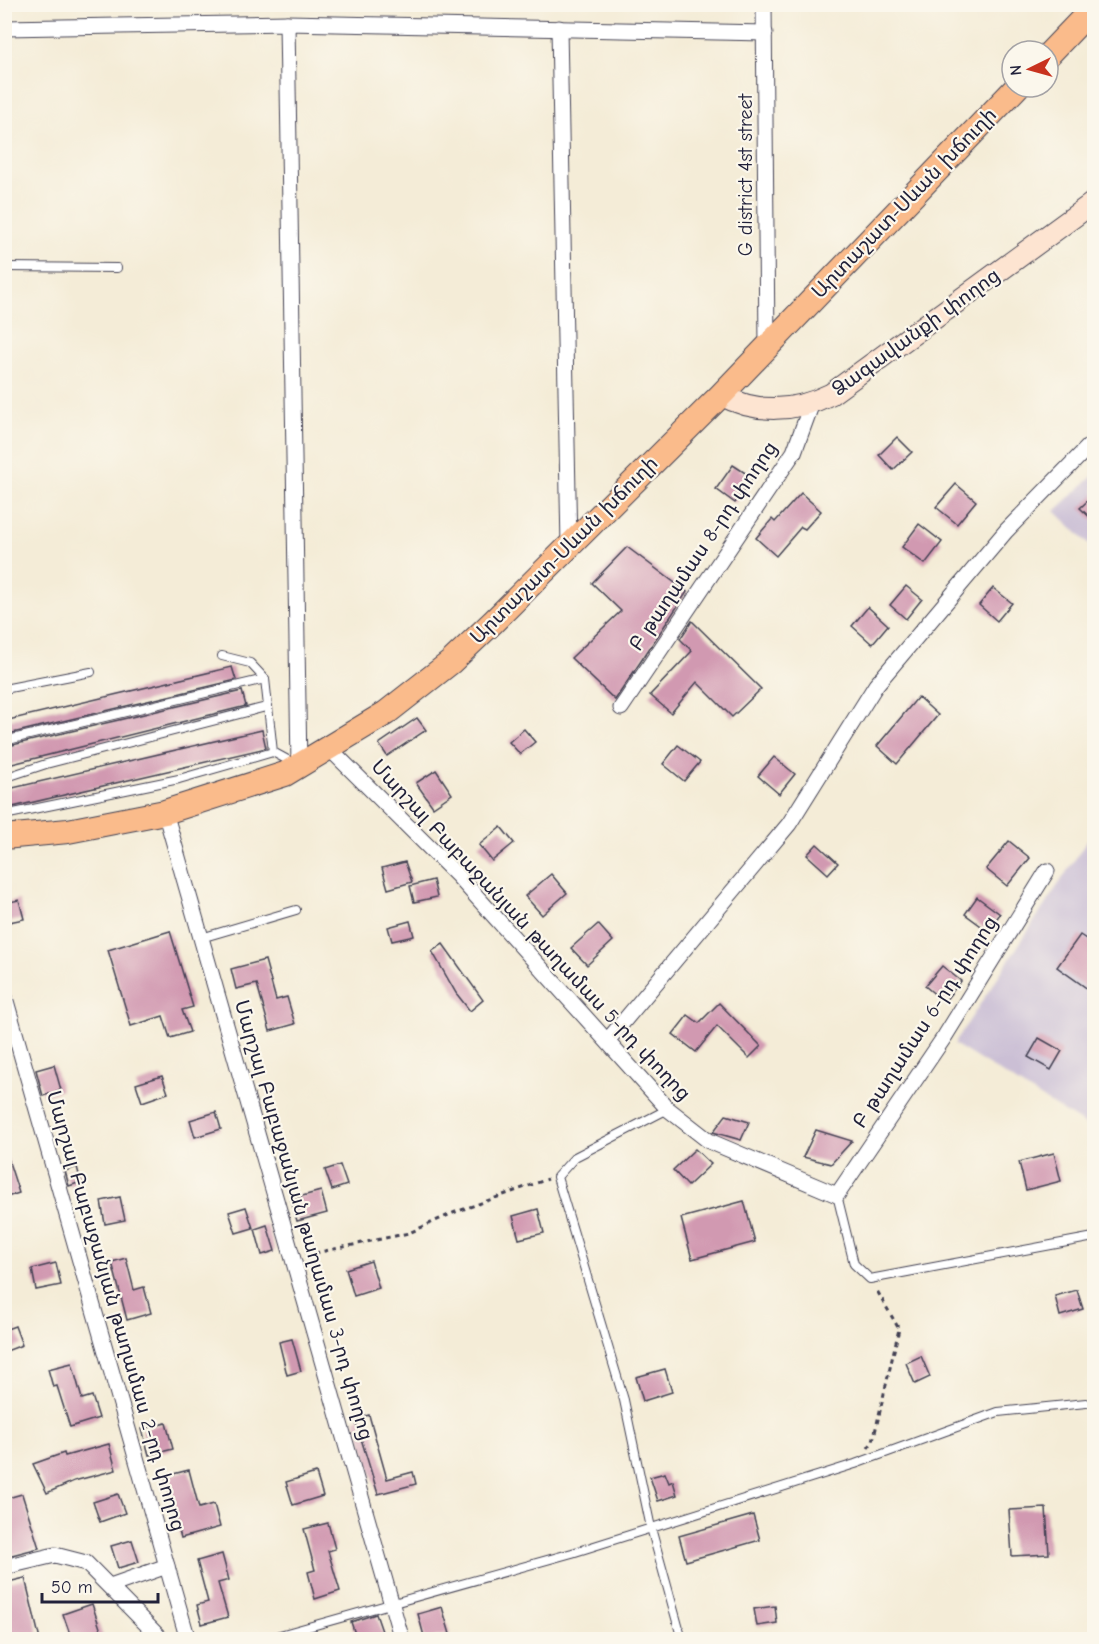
<svg xmlns="http://www.w3.org/2000/svg" width="1099" height="1644" font-family="'Comic Neue','Noto Sans Armenian',sans-serif">
  <style>
    .industrial { fill: #cbbfd5 }
    .building { fill: #d199b1 }
    .lines { fill: none; stroke-linecap: round; stroke-linejoin: round }
    .lane-casing { stroke: #424052; stroke-width: 10 }
    .street-casing { stroke: #424052; stroke-width: 17 }
    .secondary-casing { stroke: #424052; stroke-width: 23 }
    .primary-casing { stroke: #424052; stroke-width: 26 }
    .path { stroke: #424052; stroke-width: 3; stroke-dasharray: 4.5 4.5; stroke-linecap: butt }
    .lane { stroke: #fff; stroke-width: 8 }
    .street { stroke: #fff; stroke-width: 15 }
    .secondary { stroke: #fde4d1; stroke-width: 21 }
    .primary { stroke: #fabb8b; stroke-width: 24 }
    .labels { text-anchor: middle; dominant-baseline: central; stroke-width: 4.5; stroke-linejoin: round; paint-order: stroke }
    .street-label { font-size: 20px; fill: #22223b; stroke: #fbf7ec }
  </style>
  <rect width="100%" height="100%" fill="#fbf7ec"/>
  <filter id="ink" filterUnits="userSpaceOnUse"><feTurbulence type="fractalNoise" baseFrequency=".0167" numOctaves="2"/><feDisplacementMap in="SourceGraphic" scale="12" xChannelSelector="R" yChannelSelector="G"/><feConvolveMatrix kernelMatrix="1 2 1 2 8 2 1 2 1" color-interpolation-filters="sRGB"/></filter>
  <filter id="wash" filterUnits="userSpaceOnUse"><feTurbulence type="fractalNoise" baseFrequency=".008" numOctaves="4" result="noise"/><feDisplacementMap in="SourceGraphic" scale="24" xChannelSelector="R" yChannelSelector="G"/><feGaussianBlur stdDeviation="1.35" result="paint"/><feColorMatrix in="noise" values="0 0 0 0 0 0 0 0 0 0 0 0 0 0 0 0 0 1.4 0 .05"/><feComposite in="paint" operator="in"/></filter>
  <g filter="url(#wash)">
    <rect width="100%" height="100%" fill="#f4ecd7"/>
    <g class="industrial">
      <path d="M1094 475V549L1055 511Z"/>
      <path d="M1094 830V1130L954 1044Z"/>
    </g>
    <g id="blocks">
      <g class="building">
        <path d="M897 437 912 452 893 470 879 455Z"/>
        <path d="M733 465 753 478 735 503 716 489Z"/>
        <path d="M956 484 976 501 957 524 936 507Z"/>
        <path d="M801 493 821 511 805 529 801 527 776 556 756 538 772 519 775 522Z"/>
        <path d="M1095 494V522L1080 508Z"/>
        <path d="M919 524 942 542 925 564 902 547Z"/>
        <path d="M627 547 687 592 615 700 571 658 621 611 592 583Z"/>
        <path d="M906 586 922 599 906 619 890 605Z"/>
        <path d="M993 588 1012 603 997 621 979 605Z"/>
        <path d="M868 607 888 625 872 644 852 626Z"/>
        <path d="M692 621 761 689 732 717 697 682 671 713 650 695 692 651 680 639Z"/>
        <path d="M232 667 236 680 4 735V721Z"/>
        <path d="M242 691 246 706 4 766V747Z"/>
        <path d="M918 697 938 715 897 764 877 746Z"/>
        <path d="M417 718 426 730 387 756 379 744Z"/>
        <path d="M524 729 535 742 520 754 509 742Z"/>
        <path d="M262 730 266 748 8 808 4 790Z"/>
        <path d="M678 745 700 762 684 781 663 764Z"/>
        <path d="M774 757 795 774 779 794 758 776Z"/>
        <path d="M436 770 452 794 433 807 416 783Z"/>
        <path d="M501 827 514 843 492 861 479 845Z"/>
        <path d="M1009 841 1030 858 1007 886 986 869Z"/>
        <path d="M817 844 838 863 828 874 807 855Z"/>
        <path d="M405 862 412 882 388 889 382 868Z"/>
        <path d="M551 874 567 893 542 915 525 896Z"/>
        <path d="M433 880 437 897 414 902 410 886Z"/>
        <path d="M977 897 1000 914 988 931 965 914Z"/>
        <path d="M19 900 24 919 4 923V903Z"/>
        <path d="M410 921 414 936 392 941 388 927Z"/>
        <path d="M598 924 613 941 587 965 571 948Z"/>
        <path d="M170 931 193 1007 182 1010 190 1032 170 1038 163 1016 131 1026 108 950Z"/>
        <path d="M1080 935 1095 945V994L1057 967Z"/>
        <path d="M443 944 483 1000 470 1011 456 993 432 951Z"/>
        <path d="M265 960 276 1000 287 997 295 1024 270 1031 257 984 236 989 231 969Z"/>
        <path d="M942 966 961 981 944 1002 925 986Z"/>
        <path d="M719 1003 761 1046 749 1058 717 1026 696 1052 673 1034 688 1015 699 1023Z"/>
        <path d="M1039 1038 1062 1051 1051 1070 1028 1057Z"/>
        <path d="M54 1065 61 1090 43 1096 36 1070Z"/>
        <path d="M162 1076 168 1093 142 1102 136 1084Z"/>
        <path d="M216 1112 221 1129 195 1137 190 1120Z"/>
        <path d="M726 1115 749 1122 741 1140 713 1132Z"/>
        <path d="M816 1130 852 1141 831 1164 803 1157Z"/>
        <path d="M695 1149 711 1164 688 1186 673 1170Z"/>
        <path d="M1054 1153 1061 1181 1026 1190 1019 1162Z"/>
        <path d="M4 1156H7L19 1193 4 1198Z"/>
        <path d="M340 1165 347 1185 332 1190 325 1170Z"/>
        <path d="M77 1167 81 1182 69 1186 65 1171Z"/>
        <path d="M321 1191 327 1213 297 1221 291 1199Z"/>
        <path d="M120 1197 125 1220 105 1224 101 1201Z"/>
        <path d="M744 1201 755 1242 692 1259 681 1218Z"/>
        <path d="M246 1207 253 1228 236 1233 229 1212Z"/>
        <path d="M538 1209 544 1233 519 1239 513 1216Z"/>
        <path d="M267 1225 275 1251 262 1255 255 1229Z"/>
        <path d="M126 1258 134 1290 144 1287 151 1313 127 1320 112 1262Z"/>
        <path d="M371 1261 379 1288 354 1296 346 1269Z"/>
        <path d="M56 1263 61 1285 36 1290 32 1269Z"/>
        <path d="M1077 1290 1083 1309 1060 1316 1055 1296Z"/>
        <path d="M15 1326 22 1345 4 1352V1330Z"/>
        <path d="M292 1339 301 1371 287 1375 279 1342Z"/>
        <path d="M921 1356 930 1377 915 1384 906 1363Z"/>
        <path d="M72 1363 82 1399 92 1396 99 1418 70 1427 57 1386 53 1387 48 1369Z"/>
        <path d="M665 1369 672 1392 643 1401 636 1377Z"/>
        <path d="M369 1415 387 1479 413 1472 416 1484 378 1494 355 1419Z"/>
        <path d="M166 1423 173 1449 149 1455 142 1429Z"/>
        <path d="M109 1444 116 1470 74 1481 47 1493 33 1464 64 1453 65 1456Z"/>
        <path d="M189 1470 199 1508 214 1504 220 1527 181 1538 165 1476Z"/>
        <path d="M316 1473 323 1496 293 1505 286 1482Z"/>
        <path d="M665 1473 669 1483 673 1481 677 1495 658 1501 650 1477Z"/>
        <path d="M22 1494 39 1548 4 1557V1499Z"/>
        <path d="M118 1494 125 1513 100 1522 93 1502Z"/>
        <path d="M1046 1508 1049 1554 1012 1556 1009 1510Z"/>
        <path d="M753 1515 760 1540 686 1561 679 1536Z"/>
        <path d="M328 1523 335 1549 328 1551 340 1591 315 1599 308 1572 315 1570 304 1529Z"/>
        <path d="M132 1540 139 1562 118 1568 111 1546Z"/>
        <path d="M222 1554 229 1580 218 1583 228 1617 202 1624 197 1605 208 1602 197 1561Z"/>
        <path d="M25 1578 40 1640H4V1583Z"/>
        <path d="M92 1604 104 1640H72L63 1614Z"/>
        <path d="M775 1606 777 1623 757 1626 754 1609Z"/>
        <path d="M442 1607 450 1634 425 1640 418 1614Z"/>
        <path d="M376 1614 385 1640H357L351 1622Z"/>
      </g>
    </g>
  </g>
  <g filter="url(#ink)">
    <use href="#blocks" fill-opacity="0" stroke="#424052" stroke-width="1.5"/>
    <g class="lines">
      <g class="lane-casing">
        <g id="lane">
          <path d="M4 267 117 268"/>
          <path d="M222 656 250 663 265 679 273 752 295 764"/>
          <path d="M4 689 91 672"/>
          <path d="M4 741 265 679"/>
          <path d="M4 778 46 764 266 707"/>
          <path d="M4 815 179 779 273 752"/>
          <path d="M201 938 296 910"/>
          <path d="M668 1109 575 1157 557 1177 624 1400 651 1528 682 1640"/>
          <path d="M837 1195 854 1264 870 1279 1094 1237"/>
          <path d="M262 1640 572 1553 855 1464 998 1412 1086 1403"/>
        </g>
      </g>
      <g class="street-casing">
        <g id="street">
          <path d="M764 4 767 346"/>
          <path d="M287 23 299 766"/>
          <path d="M4 28 287 23 765 33"/>
          <path d="M559 28 569 547"/>
          <path d="M621 708 794 452 812 403"/>
          <path d="M329 748 458 876 668 1109 709 1141 837 1195 945 1036 1047 871"/>
          <path d="M165 812 402 1640"/>
          <path d="M4 994 188 1640"/>
          <path d="M608 1040 789 824 876 685 1006 531 1094 441"/>
          <path d="M4 1567 55 1555 86 1563 162 1640"/>
          <path d="M110 1586 167 1566"/>
        </g>
      </g>
      <g class="secondary-casing">
        <path id="secondary" d="M721 395C757 414 795 412 831 394L1094 202"/>
      </g>
      <g class="primary-casing">
        <g id="primary">
          <path d="M1048 55 1094 7"/>
          <path d="M4 837 68 831 165 812 285 774 386 713 451 662 493 622 721 395 1017 87"/>
        </g>
      </g>
      <g class="path">
        <path d="M306 1255 409 1233 453 1213 548 1179"/>
        <path d="M868 1448 873 1441 899 1329 876 1289"/>
      </g>
      <use href="#lane" class="lane"/>
      <use href="#street" class="street"/>
      <use href="#secondary" class="secondary"/>
      <use href="#primary" class="primary"/>
    </g>
  </g>
  <g class="labels">
    <g class="street-label">
      <text transform="translate(745 175) rotate(-90)">G district 4st street</text>
      <text transform="translate(904 203) rotate(-46)">Արտաշատ-Սևան խճուղի</text>
      <text transform="translate(916 332) rotate(-36)">Ձագավանքի փողոց</text>
      <text transform="translate(703 546) rotate(-56)">Բ թաղամաս 8-րդ փողոց</text>
      <text transform="translate(564 550) rotate(-45)">Արտաշատ-Սևան խճուղի</text>
      <text transform="translate(531 930) rotate(47)">Մարշալ Բաբաջանյան թաղամաս 5-րդ փողոց</text>
      <text transform="translate(925 1022) rotate(-57)">Բ թաղամաս 6-րդ փողոց</text>
      <text transform="translate(304 1220) rotate(74)">Մարշալ Բաբաջանյան թաղամաս 3-րդ փողոց</text>
      <text transform="translate(116 1311) rotate(74)">Մարշալ Բաբաջանյան թաղամաս 2-րդ փողոց</text>
    </g>
  </g>
  <rect width="1099" height="1644" fill="none" stroke="#fbf7ec" stroke-width="24"/>
  <g transform="translate(1030 69) rotate(265)"><circle r="28" fill="#fbf7ec" stroke="#a4a2a5" stroke-width="1.5"/>
  <path d="M0-4.5L10 22L0 15L-10 22Z" fill="#c8321e"/>
  <text y="-9" font-size="16" font-weight="bold" text-anchor="middle" fill="#22223b">N</text>
  </g>
  <path d="M42 1593v9h116v-9" fill="none" stroke="#22223b" stroke-width="3"/>
  <text x="51" y="1593" font-size="18" fill="#22223b" stroke="#fbf7ec" stroke-width="4.5" paint-order="stroke">50 m</text>
</svg>
